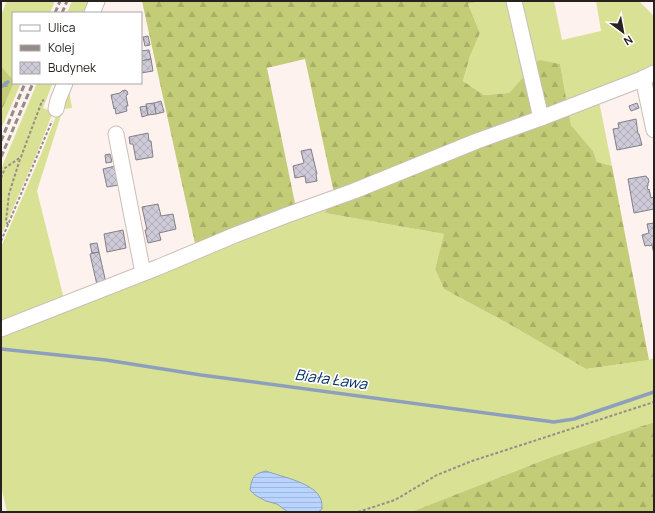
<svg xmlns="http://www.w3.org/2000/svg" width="655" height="513" font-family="Manrope,sans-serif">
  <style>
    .grass { fill: #d9e294 }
    .forest { fill: url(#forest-firs) }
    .water { fill: url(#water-rules); stroke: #8d9fbc }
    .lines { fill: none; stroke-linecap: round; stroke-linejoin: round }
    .stream { stroke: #8d9fbc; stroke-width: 3.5 }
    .building { fill: url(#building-cross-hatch); stroke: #827f8a }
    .minor-casing { stroke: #cabdb7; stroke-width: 17 }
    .path { stroke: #978e8b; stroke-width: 2; stroke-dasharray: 3 2; stroke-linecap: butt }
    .minor { stroke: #fff; stroke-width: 15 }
    .rail { stroke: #958c89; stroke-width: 3; stroke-dasharray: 6 3; stroke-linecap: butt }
    .labels { text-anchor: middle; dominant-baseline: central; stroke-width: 3.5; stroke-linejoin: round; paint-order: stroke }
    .water-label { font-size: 15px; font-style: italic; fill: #062f6a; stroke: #fff }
  </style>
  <defs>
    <pattern id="forest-firs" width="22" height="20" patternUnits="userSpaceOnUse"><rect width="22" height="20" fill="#c3cc76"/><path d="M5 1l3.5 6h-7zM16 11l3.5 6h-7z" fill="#a8af66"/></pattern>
    <pattern id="water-rules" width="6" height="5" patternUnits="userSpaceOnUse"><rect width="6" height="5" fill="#b9d5ff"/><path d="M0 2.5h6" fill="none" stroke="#9fb7da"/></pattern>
    <pattern id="building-cross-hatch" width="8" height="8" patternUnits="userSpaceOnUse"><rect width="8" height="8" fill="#cecad7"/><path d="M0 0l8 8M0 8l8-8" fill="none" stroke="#b1adb8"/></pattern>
  </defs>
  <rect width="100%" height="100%" fill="#fef2ee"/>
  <g class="grass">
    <path d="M7 1H55L50 13H13V80L1 66V15Z"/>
    <path d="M72 1H93L88 13H67Z"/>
    <path d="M480 1H554L562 40 601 31 596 1H639L654 16V109L648 79 597 91 612 166 597 162 593 151 571 125 560 64 539 61 509 93 484 95 463 81 470 56 480 33 468 4Z"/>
    <path d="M14 83H21L1 129V112Z"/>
    <path d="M37 83H60L56 85H52L43 108 53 112 39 148 1 236V169Z"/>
    <path d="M67 88 69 91 72 108 64 109 62 112 37 191 64 299 334 193 325 213 444 234 435 269 444 289 509 324 586 369 649 360 654 358V422L554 456 411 512H7L1 486V247L42 152Z"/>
  </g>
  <g class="forest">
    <path d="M142 1H480L468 4 480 33 470 56 463 81 484 95 509 93 539 60 560 64 571 125 593 151 597 162 612 166 649 360 586 369 509 324 444 289 435 269 444 234 325 213 334 193 305 59 267 68 296 208 196 248Z"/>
    <path d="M1 66 13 80 14 83 1 112Z"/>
    <path d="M654 422V512H411L554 456Z"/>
  </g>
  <path class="water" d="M266 471C282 477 316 483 321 500 322 502 322 506 322 509L318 512H288L277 504 266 501 255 495 250 490C252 476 254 474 266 471Z"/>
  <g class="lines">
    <g class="stream">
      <path d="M1 87 8 82"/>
      <path d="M1 349 106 360 201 375 554 422 574 419 654 392"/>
    </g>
  </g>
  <g class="building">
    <path d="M148 36 150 45 145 46 143 37Z"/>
    <path d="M149 50 151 59 141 61V51Z"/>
    <path d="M151 59 153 71 141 73V61Z"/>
    <path d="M125 90 127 91 128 94 126 96 128 106H126L127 111 116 114 115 108 114 109 111 95 120 93 122 91Z"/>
    <path d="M161 101 164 112 156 114 154 103Z"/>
    <path d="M154 103 156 114 148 115 146 104Z"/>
    <path d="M637 103 639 108 631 111 629 106Z"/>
    <path d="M146 106 148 115 142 117 140 107Z"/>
    <path d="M636 119 638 134H639L642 145 617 150 613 129 619 128 618 123Z"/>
    <path d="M148 133 149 141H151L153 157 136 160 133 144H130L129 137Z"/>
    <path d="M311 149 317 174H316L317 181 306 183 305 176 295 178 293 166 304 163 301 151Z"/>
    <path d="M110 154 112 162 106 163 105 155Z"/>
    <path d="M115 166 119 185 107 187 103 169Z"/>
    <path d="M646 176 647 178H648L649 182 648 183V186H647L648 190 649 189 651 198 654 197V209L634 213 628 179Z"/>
    <path d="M158 204 161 216 173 214 176 229 159 233 161 240 148 243 145 230H147L142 207Z"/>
    <path d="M654 223V254L652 245 649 246V245L645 246 642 235 649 233 647 224Z"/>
    <path d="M123 230 126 248 107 252 104 234Z"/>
    <path d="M97 243 99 252 92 253 90 244Z"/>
    <path d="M99 252 106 283 97 285 90 254Z"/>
  </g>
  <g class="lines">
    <g class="minor-casing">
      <g id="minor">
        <path d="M514 1 541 118 642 79 654 73"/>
        <path d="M92 13 97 1"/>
        <path d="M643 78 654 130"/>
        <path d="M56 109 58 100 65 83"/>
        <path d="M116 134 143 273"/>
        <path d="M1 329 159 267 235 235 287 215 354 191 477 141 541 118"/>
      </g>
    </g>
    <g class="path">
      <path d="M1 178 5 168 21 157 42 101 44 100"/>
      <path d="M8 225 6 221 9 194 20 159"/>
      <path d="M1 241 52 121"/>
      <path d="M358 512 395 500 437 475 472 461 654 402"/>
    </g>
    <use href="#minor" class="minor"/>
    <g class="rail">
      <path d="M55 13 60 1"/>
      <path d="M62 13 67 1"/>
      <path d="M1 141 25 83"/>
      <path d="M1 157 33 83"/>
    </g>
  </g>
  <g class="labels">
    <g class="water-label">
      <text transform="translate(331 379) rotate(8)">Biała Ława</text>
    </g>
  </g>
  <rect width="655" height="513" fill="none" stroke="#27211f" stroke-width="4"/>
  <rect x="12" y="12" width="130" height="72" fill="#ffffff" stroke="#a9a6a5"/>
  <rect x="20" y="25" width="20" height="6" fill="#ffffff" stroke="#a9a6a5"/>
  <text x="48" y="32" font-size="12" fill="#27211f">Ulica</text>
  <rect x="20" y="45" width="20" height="6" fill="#958c89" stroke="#a9a6a5"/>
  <text x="48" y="52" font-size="12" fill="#27211f">Kolej</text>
  <rect x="20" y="62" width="20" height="12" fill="url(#building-cross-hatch)" stroke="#a9a6a5"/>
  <text x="48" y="72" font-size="12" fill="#27211f">Budynek</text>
  <g transform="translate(623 32) rotate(148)" stroke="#ffffff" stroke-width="3" paint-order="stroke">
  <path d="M0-3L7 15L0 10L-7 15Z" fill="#27211f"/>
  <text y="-6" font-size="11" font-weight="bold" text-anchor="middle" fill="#27211f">N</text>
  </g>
</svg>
